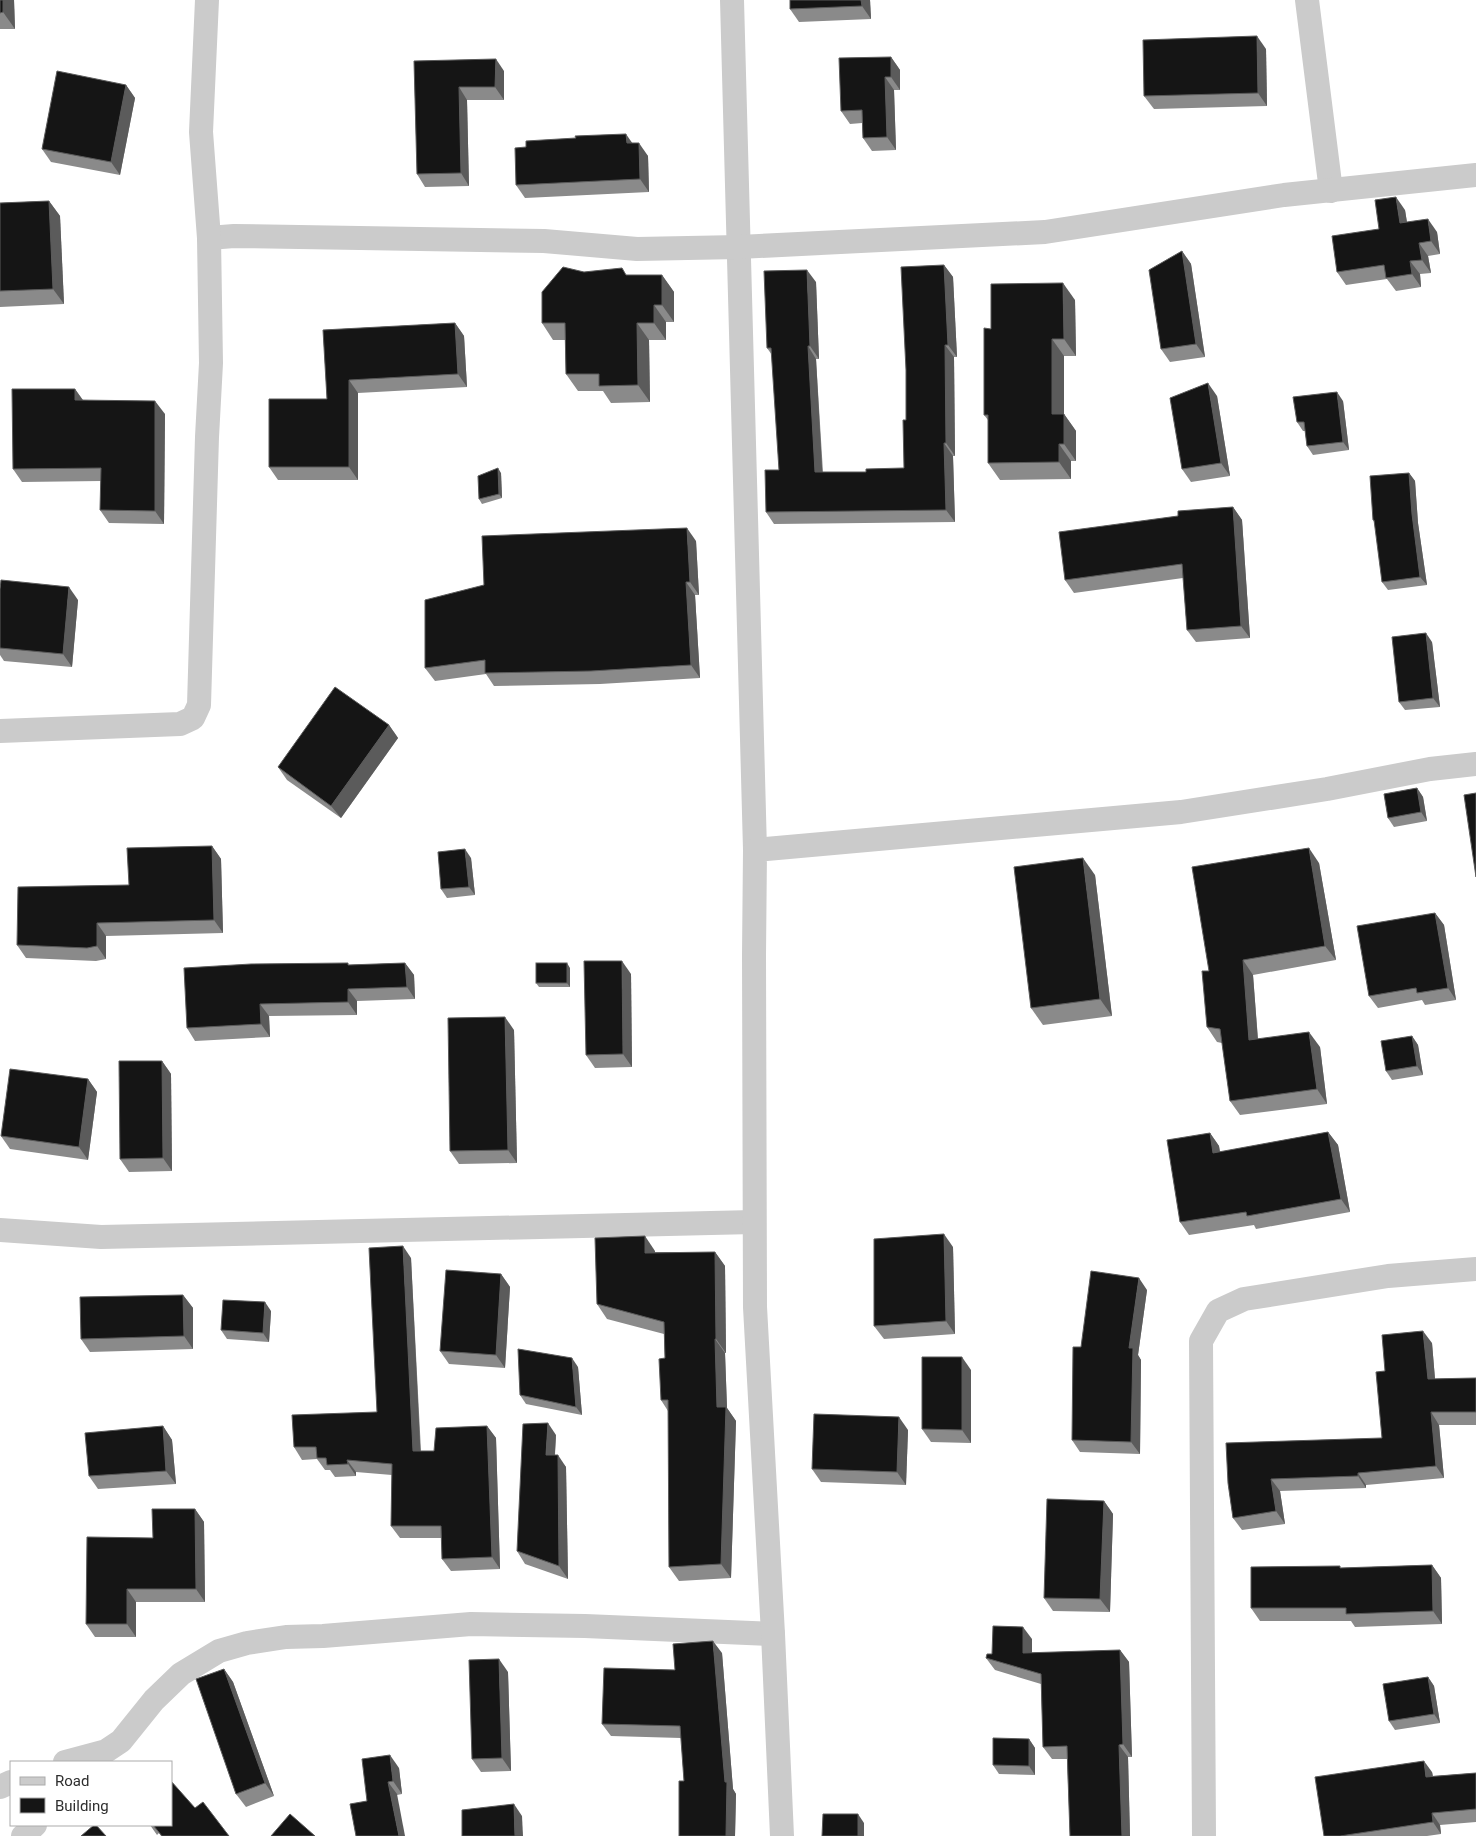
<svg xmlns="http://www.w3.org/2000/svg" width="1476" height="1836" font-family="Roboto,sans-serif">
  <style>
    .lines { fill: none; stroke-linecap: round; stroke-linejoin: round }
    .minor { stroke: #cbcbcb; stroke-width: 24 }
    .wall { fill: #8a8a8a }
    .shaded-wall { fill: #5b5b5b }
    .building { fill: #151515; stroke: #5b5b5b }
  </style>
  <rect width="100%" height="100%" fill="#fff"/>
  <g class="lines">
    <g class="minor">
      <path d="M732 0 755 850"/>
      <path d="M1307 0 1331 191"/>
      <path d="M209 238 234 236 544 241 637 249 739 247 1045 232 1284 195 1476 175"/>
      <path d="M0 731 180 724 193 718 199 705 207 437 211 363 209 238 201 132 207 0"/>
      <path d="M0 1230 101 1237 754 1222"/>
      <path d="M65 1762 106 1751 121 1741 154 1700 181 1674 219 1651 247 1643 286 1637 323 1636 471 1624 585 1626 773 1634"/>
      <path d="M0 1787 11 1782"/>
      <path d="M23 1836 35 1825"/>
      <path d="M782 1836 773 1634 755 1307 754 955 755 850 1181 812 1327 789 1430 769 1476 764"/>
      <path d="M1204 1836 1201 1341 1218 1311 1244 1299 1388 1276 1476 1269"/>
    </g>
  </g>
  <g class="wall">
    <path d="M0 0H14L15 29H0Z"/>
    <path d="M870 0 871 19 799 22 790 9Z"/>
    <path d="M1266 49 1267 106 1154 109 1144 96Z"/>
    <path d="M891 57 900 70V90H894L896 150 872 151 863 138 862 123 850 124 841 111Z"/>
    <path d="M414 61 504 71V100H467L469 186 425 187 417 174Z"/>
    <path d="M126 85 135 98 120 175 51 162 42 149Z"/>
    <path d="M632 143 648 156 649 192 525 198 516 185Z"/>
    <path d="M49 201 60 216 64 304 0 307V203Z"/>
    <path d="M1405 210 1407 222 1437 232 1440 254 1428 256 1431 273 1420 274 1421 287 1396 291 1387 279 1346 285 1337 272 1379 229Z"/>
    <path d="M1182 251 1191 264 1205 357 1170 362 1161 349Z"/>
    <path d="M944 265 953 277 957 357H954L955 456H953L955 522 774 524 766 512 779 470 772 355 767 348 816 282 819 359H816L823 472H866L904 468 906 420Z"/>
    <path d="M584 272 627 275H662L674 292V322H666V340H649L650 402 611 403 603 391H578L566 374 565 340H553L542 323Z"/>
    <path d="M1075 300 1076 356H1064V414L1076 431V461H1071V479L1000 480 988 463V420L984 415 991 329Z"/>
    <path d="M455 323 464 336 467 387 358 393V480H278L269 467 327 399 323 330Z"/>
    <path d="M75 389 83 400 165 414 164 524 109 523 100 510 101 481 22 482 13 469Z"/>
    <path d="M1217 396 1230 476 1191 482 1182 469Z"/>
    <path d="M1343 401 1349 450 1313 455 1307 446 1305 431H1303L1297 422Z"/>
    <path d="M501 473 502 498 482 504 479 499Z"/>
    <path d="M1409 473 1415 481 1418 523 1427 585 1388 590 1382 582 1375 523 1373 520Z"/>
    <path d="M1233 507 1242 520 1250 638 1196 642 1187 630 1183 578 1074 593 1065 580 1178 516Z"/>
    <path d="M696 541 699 595H695L700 678 600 684 494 686 486 674 435 681 425 668Z"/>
    <path d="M78 600 72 667 4 661 0 655V648Z"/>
    <path d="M1432 642 1440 707 1405 710 1399 702Z"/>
    <path d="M389 725 398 738 341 818 287 780 278 767Z"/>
    <path d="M1417 788 1423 797 1427 821 1394 827 1388 818Z"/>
    <path d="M212 846 221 859 223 933 106 936V959L96 961 26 958 17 945 129 885Z"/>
    <path d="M471 858 475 895 447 898 441 889Z"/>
    <path d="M1319 863 1336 960 1253 975 1258 1039 1320 1047 1327 1104 1240 1115 1230 1101 1222 1043 1217 1042 1207 1027 1209 971Z"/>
    <path d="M1095 875 1112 1016 1043 1025 1031 1008Z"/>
    <path d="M1435 913 1444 925 1456 1000 1425 1005 1422 1000 1378 1008 1369 996Z"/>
    <path d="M405 963 414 975 415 999 357 1001V1015L269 1016 270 1037 195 1041 187 1028 349 965Z"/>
    <path d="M570 968V987H539L536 983Z"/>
    <path d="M631 974 632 1067 595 1068 586 1055Z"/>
    <path d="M514 1030 517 1163 459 1164 450 1151Z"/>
    <path d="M1412 1036 1418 1045 1423 1075 1392 1080 1386 1071Z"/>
    <path d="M162 1061 171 1074 172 1171 129 1172 120 1159Z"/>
    <path d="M88 1079 97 1092 88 1160 10 1149 1 1136Z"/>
    <path d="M1328 1132 1338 1145 1350 1212 1256 1229 1254 1225 1189 1235 1180 1222 1210 1133 1219 1146 1220 1152Z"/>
    <path d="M953 1247 955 1334 884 1339 874 1326Z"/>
    <path d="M655 1251V1252H715L725 1266 726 1353H725L727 1408 736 1421 731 1578 679 1581 669 1567 668 1411 661 1400 665 1358 664 1334 607 1319 597 1304Z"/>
    <path d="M411 1258 421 1451H434L487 1426 496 1438 500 1569 451 1571 442 1559V1538H400L391 1526 392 1475 356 1472V1476L335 1477 330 1470H325L317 1459 302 1460 294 1447 377 1412Z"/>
    <path d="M501 1274 510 1287 505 1368 449 1364 440 1351Z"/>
    <path d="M1147 1290 1138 1355 1141 1360 1140 1454 1080 1452 1072 1440 1081 1347Z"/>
    <path d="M183 1295 193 1308V1349L90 1352 81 1339Z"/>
    <path d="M271 1311 269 1342 227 1339 221 1330Z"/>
    <path d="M1432 1343 1435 1379 1476 1378V1425H1439L1444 1478 1366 1485V1488L1280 1491 1285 1524 1242 1530 1233 1518 1228 1483 1382 1438 1385 1371Z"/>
    <path d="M578 1367 582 1415 526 1404 520 1395Z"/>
    <path d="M971 1370V1443L931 1442 922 1429Z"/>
    <path d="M163 1426 172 1440 176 1484 98 1489 89 1476Z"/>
    <path d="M908 1430 906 1485 821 1482 812 1469Z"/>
    <path d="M556 1435 555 1455 566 1467 568 1579 525 1564 517 1551Z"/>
    <path d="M1104 1501 1113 1514 1110 1612 1053 1611 1044 1598Z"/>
    <path d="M195 1509 204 1522 205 1602H136V1637H95L86 1624 153 1538Z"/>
    <path d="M1432 1565 1441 1578 1442 1624 1355 1627 1351 1621H1260L1251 1608 1341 1568Z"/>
    <path d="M1032 1639V1653L1120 1650 1129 1662 1132 1757H1128L1130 1836H1070L1067 1759H1052L1043 1747 1041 1684 995 1670 986 1658 992 1654Z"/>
    <path d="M722 1653 733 1789 736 1794 735 1836H679L684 1781 681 1738 611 1736 602 1724 675 1670Z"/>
    <path d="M224 1669 233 1682 274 1796 246 1807 236 1794Z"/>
    <path d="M508 1672 511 1771 481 1772 472 1759Z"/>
    <path d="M1428 1677 1434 1686 1440 1723 1395 1730 1389 1721Z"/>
    <path d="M1029 1739 1035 1748V1775L999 1774 993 1765Z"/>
    <path d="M399 1768 402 1794 367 1801Z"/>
    <path d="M1432 1772 1433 1776 1476 1773V1822L1440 1825 1441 1834 1427 1836H1324Z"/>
    <path d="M195 1808 229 1836H161L159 1833 157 1835 150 1825Z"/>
  </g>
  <g class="shaded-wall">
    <path d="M3 0H14L15 29 3 12Z"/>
    <path d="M861 0H870L871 19 862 6Z"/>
    <path d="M1257 36 1266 49 1267 106 1258 93Z"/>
    <path d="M891 57 900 70V90L891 77Z"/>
    <path d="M496 59 504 71V100L495 87Z"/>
    <path d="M885 77 894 90 896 150 887 137Z"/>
    <path d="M126 85 135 98 120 175 111 162Z"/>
    <path d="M459 87 467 100 469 186 461 173Z"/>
    <path d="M626 134 635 147 627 143Z"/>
    <path d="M639 143 648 156 649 192 640 179Z"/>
    <path d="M1396 197 1405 210 1409 236 1400 223Z"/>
    <path d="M49 201 60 216 64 304 53 289Z"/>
    <path d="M1428 219 1437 232 1440 254 1431 241Z"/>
    <path d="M1419 243 1428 256 1431 273 1422 260Z"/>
    <path d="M1182 251 1191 264 1205 357 1196 344Z"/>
    <path d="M1410 261 1420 274 1421 287 1412 274Z"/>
    <path d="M944 265 953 277 957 357 948 345Z"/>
    <path d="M807 270 816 282 819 359 810 346Z"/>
    <path d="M662 275 674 292V322L662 305Z"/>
    <path d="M1063 283 1075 300 1076 356 1064 339Z"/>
    <path d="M654 305 666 322V340L654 323Z"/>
    <path d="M455 323 464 336 467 387 458 374Z"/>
    <path d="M637 323 649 340 650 402 638 385Z"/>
    <path d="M1052 339 1064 356V431L1052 414Z"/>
    <path d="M945 345 954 357 955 456 946 443Z"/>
    <path d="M808 346 816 359 823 485 815 472Z"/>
    <path d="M349 380 358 393V480L349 467Z"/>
    <path d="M1208 383 1217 396 1230 476 1221 463Z"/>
    <path d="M75 389 84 402 75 400Z"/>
    <path d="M1337 392 1343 401 1349 450 1343 442Z"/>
    <path d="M155 401 165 414 164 524 155 511Z"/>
    <path d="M1064 414 1076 431V461L1064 444Z"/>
    <path d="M944 443 953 456 955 522 946 510Z"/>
    <path d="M1059 444 1071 461V479L1059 462Z"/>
    <path d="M498 468 501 473 502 498 499 494Z"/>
    <path d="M1409 473 1415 481 1418 523 1427 585 1420 577 1412 514Z"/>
    <path d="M1233 507 1242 520 1250 638 1241 626Z"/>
    <path d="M687 528 696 541 699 595 690 582Z"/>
    <path d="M686 582 695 595 700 678 691 665Z"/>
    <path d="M69 587 78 600 72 667 63 654Z"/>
    <path d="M1426 633 1432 642 1440 707 1433 698Z"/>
    <path d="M389 725 398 738 341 818 331 806Z"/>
    <path d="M1417 788 1423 797 1427 821 1421 812Z"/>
    <path d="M212 846 221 859 223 933 214 920Z"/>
    <path d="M1309 848 1319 863 1336 960 1325 946Z"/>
    <path d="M465 849 471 858 475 895 469 887Z"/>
    <path d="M1083 858 1095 875 1112 1016 1100 999Z"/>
    <path d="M1435 913 1444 925 1456 1000 1448 988Z"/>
    <path d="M97 923 106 936V959L97 946Z"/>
    <path d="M1243 960 1253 975 1259 1055 1249 1040Z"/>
    <path d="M622 961 631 974 632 1067 623 1054Z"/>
    <path d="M405 963 414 975 415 999 407 987Z"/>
    <path d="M567 963 570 968V987L567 983Z"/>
    <path d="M348 989 357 1001V1015L348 1002Z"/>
    <path d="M260 1004 269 1016 270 1037 261 1024Z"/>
    <path d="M505 1017 514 1030 517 1163 508 1150Z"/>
    <path d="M1309 1032 1320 1047 1327 1104 1317 1089Z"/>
    <path d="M1412 1036 1418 1045 1423 1075 1417 1066Z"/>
    <path d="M162 1061 171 1074 172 1171 163 1158Z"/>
    <path d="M88 1079 97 1092 88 1160 79 1147Z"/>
    <path d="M1328 1132 1338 1145 1350 1212 1341 1199Z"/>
    <path d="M1210 1133 1219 1146 1222 1166 1213 1153Z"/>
    <path d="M944 1234 953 1247 955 1334 946 1321Z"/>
    <path d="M645 1236 655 1251V1267L645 1253Z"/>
    <path d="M403 1246 411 1258 421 1463 413 1451Z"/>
    <path d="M715 1252 725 1266 726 1353 716 1339Z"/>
    <path d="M501 1274 510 1287 505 1368 496 1355Z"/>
    <path d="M1139 1278 1147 1290 1138 1355 1141 1360 1140 1454 1131 1442 1129 1348Z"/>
    <path d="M183 1295 193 1308V1349L184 1336Z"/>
    <path d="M265 1302 271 1311 269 1342 263 1333Z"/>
    <path d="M1423 1331 1432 1343 1436 1391 1428 1379Z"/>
    <path d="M715 1339 725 1353 727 1408 736 1421 731 1578 721 1564 717 1407Z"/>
    <path d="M962 1357 971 1370V1443L962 1430Z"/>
    <path d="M572 1358 578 1367 582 1415 576 1407Z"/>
    <path d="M1431 1412 1439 1425 1444 1478 1436 1466Z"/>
    <path d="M899 1417 908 1430 906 1485 897 1472Z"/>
    <path d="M548 1423 556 1435 554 1467 546 1455Z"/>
    <path d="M163 1426 172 1440 176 1484 166 1471Z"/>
    <path d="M487 1426 496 1438 500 1569 492 1557Z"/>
    <path d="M558 1455 566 1467 568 1579 559 1566Z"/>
    <path d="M347 1460 356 1472V1476L348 1464Z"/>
    <path d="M1358 1473 1366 1485V1488L1358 1476Z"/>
    <path d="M1271 1479 1280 1491 1285 1524 1276 1511Z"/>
    <path d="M1104 1501 1113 1514 1110 1612 1100 1599Z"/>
    <path d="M195 1509 204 1522 205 1602 196 1589Z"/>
    <path d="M1432 1565 1441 1578 1442 1624 1433 1611Z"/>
    <path d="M127 1589 136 1602V1637L127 1624Z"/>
    <path d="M1023 1627 1032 1639V1666L1023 1653Z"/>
    <path d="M713 1641 722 1653 733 1789 736 1794 735 1836H726L725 1782Z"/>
    <path d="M1120 1650 1129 1662 1132 1757 1123 1744Z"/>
    <path d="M499 1659 508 1672 511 1771 502 1758Z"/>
    <path d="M224 1669 233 1682 274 1796 265 1783Z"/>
    <path d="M1428 1677 1434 1686 1440 1723 1434 1714Z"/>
    <path d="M1029 1739 1035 1748V1775L1029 1766Z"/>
    <path d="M1119 1745 1128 1757 1130 1836H1122Z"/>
    <path d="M390 1755 399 1768 402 1794 393 1781Z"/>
    <path d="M1424 1761 1432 1772 1435 1789 1426 1777Z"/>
    <path d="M388 1782 397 1794 405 1836H399Z"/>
    <path d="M514 1804 522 1816 523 1836H515Z"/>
    <path d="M1432 1813 1440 1825 1441 1834 1433 1822Z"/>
    <path d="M858 1814 864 1823V1836H858Z"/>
  </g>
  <g class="building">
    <path d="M0 0H3V12L0 13Z"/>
    <path d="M790 0H861L862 6 790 9Z"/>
    <path d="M1257 36 1258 93 1144 96 1143 40Z"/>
    <path d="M891 57V77H885L887 137 863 138 862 110 841 111 839 58Z"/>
    <path d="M496 59 495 87H459L461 173 417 174 414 61Z"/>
    <path d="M57 71 126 85 111 162 42 149Z"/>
    <path d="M626 134 627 143H639L640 179 516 185 515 148 526 147V141L576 138 575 136Z"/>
    <path d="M1396 197 1400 223 1428 219 1431 241 1419 243 1422 260 1410 261 1412 274 1386 278 1384 265 1337 272 1332 236 1379 229 1375 200Z"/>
    <path d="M49 201 53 289 0 291V203Z"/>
    <path d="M1182 251 1196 344 1161 349 1149 270Z"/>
    <path d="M944 265 948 345H945L946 443H944L946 510 766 512 765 470H779L771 348H767L764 271 807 270 810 346H808L815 472H866V469L904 468 903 420H906V370L901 267Z"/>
    <path d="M563 267 584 272 622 268 626 275H662V305H654V323H637L638 385 599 386V374H566L565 323H542V292Z"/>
    <path d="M1063 283 1064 339H1052V414H1064V444H1059V462L988 463V415H984V328L991 329V284Z"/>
    <path d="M455 323 458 374 349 380V467H269V399H327L323 330Z"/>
    <path d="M1208 383 1221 463 1182 469 1170 398Z"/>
    <path d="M12 389H75V400L155 401V511L100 510 101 468 13 469Z"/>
    <path d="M1337 392 1343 442 1307 446 1304 422H1297L1293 397Z"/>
    <path d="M498 468 499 494 479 499 478 476Z"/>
    <path d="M1409 473 1412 514 1420 577 1382 582 1374 520H1373L1370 476Z"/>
    <path d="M1233 507 1241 626 1187 630 1182 564 1065 580 1059 532 1178 516V511Z"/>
    <path d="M687 528 690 582H686L691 665 591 671 485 673V660L425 668V600L484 585 482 536Z"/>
    <path d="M1 580 69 587 63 654 0 648V589Z"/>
    <path d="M1426 633 1433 698 1399 702 1392 637Z"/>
    <path d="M335 687 389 725 331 806 278 767Z"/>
    <path d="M1417 788 1421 812 1388 818 1384 794Z"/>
    <path d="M1476 793V877L1464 795Z"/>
    <path d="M212 846 214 920 97 923V946L87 948 17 945 18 887 129 885 127 848Z"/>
    <path d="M1309 848 1325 946 1243 960 1249 1040 1309 1032 1317 1089 1230 1101 1220 1029 1207 1027 1202 971H1209L1192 867Z"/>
    <path d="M465 849 469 887 441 889 438 852Z"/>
    <path d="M1083 858 1100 999 1031 1008 1014 867Z"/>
    <path d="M1435 913 1448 988 1417 993 1416 988 1369 996 1357 926Z"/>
    <path d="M584 961H622L623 1054 586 1055Z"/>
    <path d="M348 963V965L405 963 407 987 348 989V1002L260 1004 261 1024 187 1028 184 968 251 964Z"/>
    <rect x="536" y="963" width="31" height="20"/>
    <path d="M505 1017 508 1150 450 1151 448 1018Z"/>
    <path d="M1412 1036 1417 1066 1386 1071 1381 1041Z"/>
    <path d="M119 1061H162L163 1158 120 1159Z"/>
    <path d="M10 1069 88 1079 79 1147 1 1136Z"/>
    <path d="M1328 1132 1341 1199 1247 1216 1246 1212 1180 1222 1167 1140 1210 1133 1213 1153Z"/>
    <path d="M944 1234 946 1321 874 1326V1239Z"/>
    <path d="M645 1236V1253L715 1252 716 1339H715L717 1407H726L721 1564 669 1567 668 1400H661L659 1359 665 1358 664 1322 597 1304 595 1238Z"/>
    <path d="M403 1246 413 1451H434L436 1428 487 1426 492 1557 442 1559 441 1526H391L392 1464 347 1460 348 1464 327 1465 326 1458H317L316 1447H294L292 1415 377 1412 369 1248Z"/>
    <path d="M446 1270 501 1274 496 1355 440 1351Z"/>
    <path d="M1091 1271 1139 1278 1129 1348H1133L1131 1442 1072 1440 1073 1347H1081Z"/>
    <path d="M183 1295 184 1336 81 1339 80 1297Z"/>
    <path d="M223 1300 265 1302 263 1333 221 1330Z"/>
    <path d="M1423 1331 1428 1379 1476 1378V1412H1431L1436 1466 1358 1473V1476L1271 1479 1276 1511 1233 1518 1228 1483 1226 1443 1382 1438 1376 1372 1385 1371 1382 1335Z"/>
    <path d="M518 1349 572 1358 576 1407 520 1395Z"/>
    <path d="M922 1357H962V1430L922 1429Z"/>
    <path d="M814 1414 899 1417 897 1472 812 1469Z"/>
    <path d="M548 1423 546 1455H558L559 1566 517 1551 523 1424Z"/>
    <path d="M163 1426 166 1471 89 1476 85 1433Z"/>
    <path d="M1047 1499 1104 1501 1100 1599 1044 1598Z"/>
    <path d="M152 1509H195L196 1589H127V1624H86L87 1537 153 1538Z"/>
    <path d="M1432 1565 1433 1611 1346 1614V1608H1251V1567L1340 1566V1568Z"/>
    <path d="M993 1626 1023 1627V1653L1120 1650 1123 1744 1119 1745 1122 1836H1070L1067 1746 1043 1747 1041 1674 986 1658 987 1654H992Z"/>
    <path d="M713 1641 725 1782H727L726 1836H679V1781H684L680 1726 602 1724 604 1668 675 1670 673 1644Z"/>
    <path d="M499 1659 502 1758 472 1759 469 1660Z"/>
    <path d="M224 1669 265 1783 236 1794 196 1679Z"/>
    <path d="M1428 1677 1434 1714 1389 1721 1383 1684Z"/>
    <path d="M993 1738 1029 1739V1766L993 1765Z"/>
    <path d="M390 1755 393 1781 388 1782 399 1836H356L350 1804 367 1801 362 1759Z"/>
    <path d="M1424 1761 1426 1777 1476 1773V1809L1432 1813 1433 1822 1340 1836H1324L1315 1777Z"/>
    <path d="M171 1781 195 1808 203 1802 229 1836H162L153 1825H171Z"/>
    <path d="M514 1804 515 1836H462V1810Z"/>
    <path d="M290 1814 315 1836H271Z"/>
    <path d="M823 1814H858V1836H822Z"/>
    <path d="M94 1825H96L106 1836H81Z"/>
  </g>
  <rect x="10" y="1761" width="162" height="65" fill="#ffffff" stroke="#ababab"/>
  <rect x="20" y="1777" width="25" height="8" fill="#cbcbcb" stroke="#ababab"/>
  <text x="55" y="1786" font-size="15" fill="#2e2e2e">Road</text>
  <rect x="20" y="1798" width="25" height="15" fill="#151515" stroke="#ababab"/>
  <text x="55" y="1811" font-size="15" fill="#2e2e2e">Building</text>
</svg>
